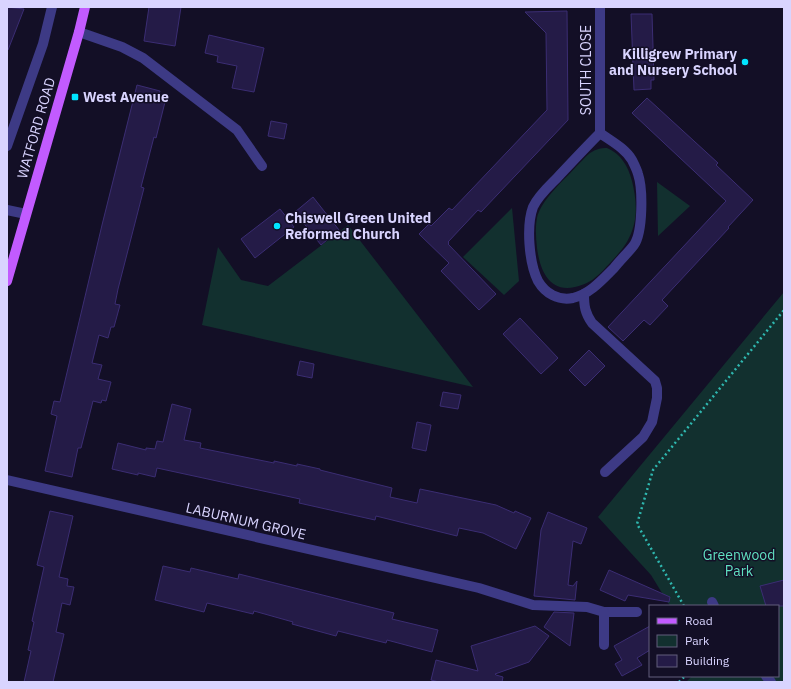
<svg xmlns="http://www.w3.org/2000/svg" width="791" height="689" font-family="'IBM Plex Sans',sans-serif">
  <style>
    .green { fill: #12302f }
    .building { fill: #241b47; stroke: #3b2d73 }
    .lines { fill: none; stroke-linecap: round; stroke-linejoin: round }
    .path { stroke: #2fb8b0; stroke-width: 2.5; stroke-dasharray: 2 3; stroke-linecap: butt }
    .minor { stroke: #3d3a85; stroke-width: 10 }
    .major { stroke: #c25bff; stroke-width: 10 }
    .poi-dot { fill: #00e5ff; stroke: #130f26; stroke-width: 1.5 }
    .labels { text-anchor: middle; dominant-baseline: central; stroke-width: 3; stroke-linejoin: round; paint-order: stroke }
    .poi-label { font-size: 14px; font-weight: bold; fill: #d9d4ff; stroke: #130f26; text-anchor: start }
    .street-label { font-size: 14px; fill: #d9d4ff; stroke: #130f26 }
    .park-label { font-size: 14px; fill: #5fe0c0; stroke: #130f26 }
  </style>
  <rect width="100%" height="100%" fill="#130f26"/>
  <g class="green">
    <path d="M607 148C621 154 628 166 632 181 636 197 638 215 632 231 627 245 619 253 610 263 605 268 602 272 597 276 591 282 583 285 575 287 549 293 540 270 537 248 536 238 535 228 537 218 541 200 563 181 575 168 580 163 585 157 590 153 596 149 601 148 607 148Z"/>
    <path d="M657 182 690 206 658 236Z"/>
    <path d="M512 208 519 281 504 295 463 257Z"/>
    <path d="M348 225 473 387 202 325 218 247 241 280 268 286Z"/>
    <path d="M784 292V682H686L692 676H778V606H670L651 575 598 517Z"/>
  </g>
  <g class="building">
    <path d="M7 7 24 9 8 50H7Z"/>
    <path d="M149 7H181L175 46 144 41Z"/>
    <path d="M567 11 568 120 481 212 478 210 448 242 449 243 448 244 496 294 479 310 441 271 449 263 419 234 429 224 431 226 449 208 452 210 547 110 546 33 525 12Z"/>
    <path d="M631 14H652L654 80H651V89L634 90Z"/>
    <path d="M209 35 264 48 254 92 232 88 237 66 217 62 218 56 205 53Z"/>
    <path d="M137 85 160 91 158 96 166 98 156 138 154 137 141 187 144 188 118 289 115 304 120 305 114 327H111L108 338 99 335 92 363 102 365 98 379 111 382 106 401 102 400 101 403 93 401 81 448H78L72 477 45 471 57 416 51 414 54 401 60 402 102 225Z"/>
    <path d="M647 98 718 163 716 165 753 200 728 227 729 228 662 300 668 306 650 325 644 320 623 341 608 327 726 201 632 113Z"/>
    <path d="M271 121 287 124 284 139 268 136Z"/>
    <path d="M313 197 339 230 321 245 295 212Z"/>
    <path d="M280 209 294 227 255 258 241 239Z"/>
    <path d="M520 318 558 358 541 374 503 334Z"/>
    <path d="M589 350 605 366 585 386 569 370Z"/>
    <path d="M300 361 314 364 312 378 297 375Z"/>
    <path d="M443 392 461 395 458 409 440 406Z"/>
    <path d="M172 404 191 409 184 440 201 443 200 448 274 463V461L297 466V464L320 469V470L392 488 390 497 417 503 420 489 496 505 514 513 515 511 531 518 516 549 483 533 459 528 457 536 376 516 375 520 299 503 300 499 157 468 155 477 138 473V475L112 469 118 443 146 450V448L155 449 157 441 163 442Z"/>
    <path d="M417 422 431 425 426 451 412 448Z"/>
    <path d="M50 511 73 516 59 577 68 579 67 586 74 587 70 605 62 603 56 632 64 634 53 682H24L31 651 28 650 34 622 32 621 44 567 37 565Z"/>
    <path d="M548 512 587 528 581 544 573 541 568 585 573 586 577 581 575 600 534 596 541 530Z"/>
    <path d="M163 566 190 572 191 568 238 579 239 574 394 613 392 619 438 630 432 652 387 640 386 643 338 631 336 636 292 624 293 622 254 611 253 614 207 603 204 612 155 600Z"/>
    <path d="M609 570 670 597 669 602 628 595 625 601 600 590Z"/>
    <path d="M784 580V606H766L760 586Z"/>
    <path d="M554 612 574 613 570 646 544 627Z"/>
    <path d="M535 626 549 636 529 662 495 674 496 675 503 677 502 682H439L431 680 436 660 478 671 471 646Z"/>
    <path d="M650 626V650L637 658 642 665 622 676 615 664 622 660 614 646Z"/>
  </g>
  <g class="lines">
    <g class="path">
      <path d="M684 606 637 524 653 470 784 310"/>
      <path d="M679 682 685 676"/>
    </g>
    <g class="minor">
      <path d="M79 32 122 47 143 58 237 130 262 166"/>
      <path d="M600 133C611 141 625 148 632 160 634 164 637 170 638 174 643 189 643 232 634 245 628 253 620 260 614 268 602 280 590 294 573 298 558 301 545 293 538 281 529 263 526 226 533 207 538 196 548 187 556 179 571 163 585 148 600 133V7"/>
      <path d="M7 146 43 44 52 7"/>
      <path d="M7 210 26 214"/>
      <path d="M584 294C584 306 585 313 592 323L655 381 657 388V398L652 422 643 437 605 472"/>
      <path d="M7 480 479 588 533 605 587 607 604 612H637"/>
      <path d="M712 602 714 606"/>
      <path d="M604 645V612"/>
      <path d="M766 676 771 682"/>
    </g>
    <path class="major" d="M7 281 79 32 85 7"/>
  </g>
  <g class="poi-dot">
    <circle cx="745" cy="62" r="4"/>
    <rect x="71" y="93" width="8" height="8" rx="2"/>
    <circle cx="277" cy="226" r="4"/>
  </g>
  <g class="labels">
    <g class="poi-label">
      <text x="737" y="54" text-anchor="end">Killigrew Primary<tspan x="737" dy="16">and Nursery School</tspan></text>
      <text x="83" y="97">West Avenue</text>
      <text x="285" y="218">Chiswell Green United<tspan x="285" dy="16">Reformed Church</tspan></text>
    </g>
    <g class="street-label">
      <text transform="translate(586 70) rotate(-90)">SOUTH CLOSE</text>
      <text transform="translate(36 128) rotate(-74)">WATFORD ROAD</text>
      <text transform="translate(246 521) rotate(13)">LABURNUM GROVE</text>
    </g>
    <g class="park-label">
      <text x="739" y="555">Greenwood<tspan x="739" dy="16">Park</tspan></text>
    </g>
  </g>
  <rect width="791" height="689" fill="none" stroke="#d9d4ff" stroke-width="16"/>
  <rect x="649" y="605" width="130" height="72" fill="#130f26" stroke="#625e7d"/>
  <rect x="657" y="618" width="20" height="6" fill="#c25bff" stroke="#625e7d"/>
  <text x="685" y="625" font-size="12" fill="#d9d4ff">Road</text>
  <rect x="657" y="635" width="20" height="12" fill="#12302f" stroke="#625e7d"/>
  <text x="685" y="645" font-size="12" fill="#d9d4ff">Park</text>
  <rect x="657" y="655" width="20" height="12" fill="#241b47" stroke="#625e7d"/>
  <text x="685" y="665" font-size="12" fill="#d9d4ff">Building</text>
</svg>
